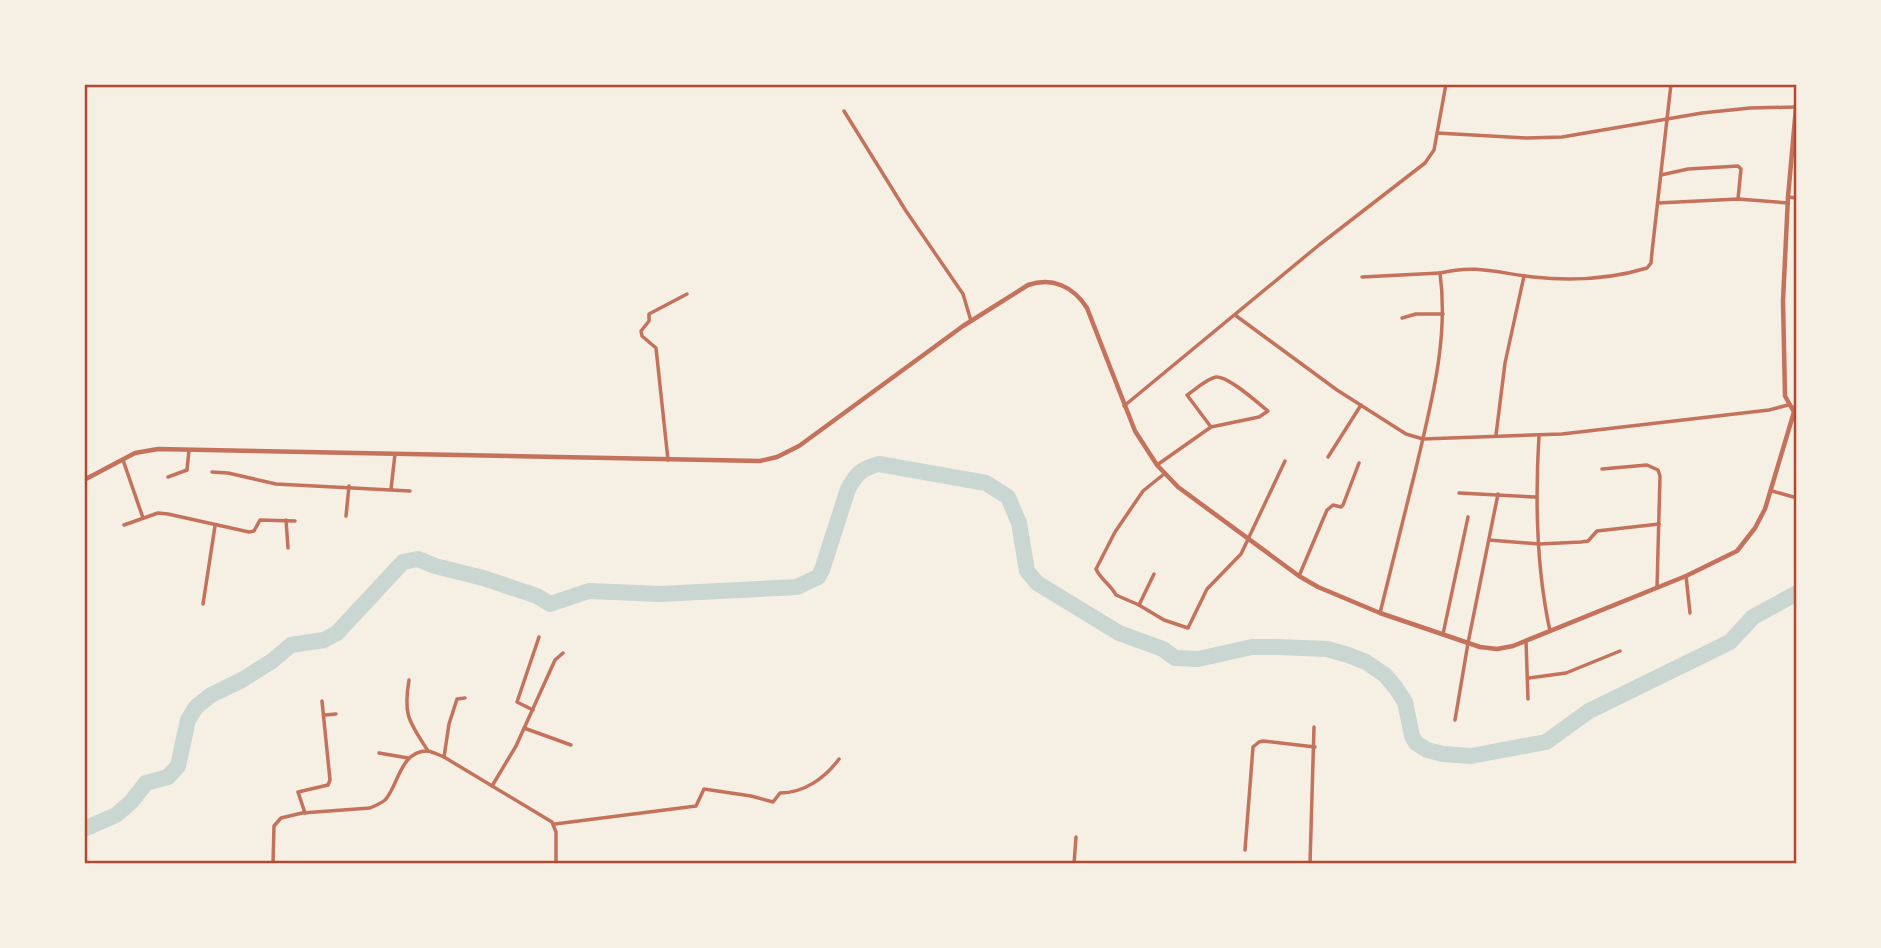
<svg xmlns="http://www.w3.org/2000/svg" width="1881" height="948" font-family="Figtree,sans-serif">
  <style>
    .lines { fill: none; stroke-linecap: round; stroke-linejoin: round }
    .river { stroke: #c9d6d2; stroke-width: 16 }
    .minor { stroke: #c5725c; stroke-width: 3.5 }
    .tertiary { stroke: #c5725c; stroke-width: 4.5 }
    .neatline { fill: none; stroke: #b5482f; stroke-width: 2.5 }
  </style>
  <rect width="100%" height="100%" fill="#f6efe4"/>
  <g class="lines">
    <path class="river" d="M84 829 116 815 131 802 146 783 168 777 178 766 188 720 196 707 211 695 242 680 272 661 291 645 324 640 337 633 403 562 418 559 435 566 483 578 537 596 550 604 589 591 660 594 797 587 818 577 822 570 848 489C856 474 862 468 879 464L986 483 1008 497 1019 523 1027 571 1037 583 1119 633 1163 649 1175 658 1198 659 1252 647H1277L1327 649 1348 655 1366 662 1385 675 1396 688 1405 702 1412 736 1416 743 1427 750 1443 754 1471 756 1546 742 1589 711 1730 642 1753 617 1797 593"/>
    <g class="minor">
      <path d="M844 111 906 211 963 294 971 321"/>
      <path d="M1437 133 1527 138 1562 137 1702 113 1750 108 1795 107"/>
      <path d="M1661 175 1688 169 1738 166 1741 169 1738 199"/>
      <path d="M1788 197 1797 198"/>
      <path d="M1658 203 1738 199 1788 203"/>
      <path d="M1362 277 1440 273"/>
      <path d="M1235 315 1337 390 1406 434 1423 439 1562 434 1769 410 1788 405"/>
      <path d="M1402 318 1416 314H1443"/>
      <path d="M1124 406 1319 245 1425 163 1434 150 1446 84"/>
      <path d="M1794 412 1797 397"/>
      <path d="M1496 435 1505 363 1524 276"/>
      <path d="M1539 435C1535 501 1536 567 1550 631"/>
      <path d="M1328 457 1361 405"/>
      <path d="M123 460 143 518"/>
      <path d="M668 460 656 348 642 336 641 331 649 321V314L687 294"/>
      <path d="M1157 465 1211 427 1259 417 1268 411C1258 403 1227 375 1216 377 1206 379 1195 390 1187 395L1211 427"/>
      <path d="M1602 469 1647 465 1658 470 1660 476 1657 588"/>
      <path d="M212 472 228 473 276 484 410 491"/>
      <path d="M168 477 187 470 189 450"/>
      <path d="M391 489 395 454"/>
      <path d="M1772 491 1797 498"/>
      <path d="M1459 493 1535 497"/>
      <path d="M346 516 349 486"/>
      <path d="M286 520 288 548"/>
      <path d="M124 525 158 513 168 514 249 532 254 531 260 520 295 521"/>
      <path d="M1489 540 1539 544 1581 542 1588 541 1597 531 1659 524"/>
      <path d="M1154 574 1139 605 1164 620 1188 628 1207 589 1241 554 1285 461"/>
      <path d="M1299 576 1327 510 1333 505 1341 507 1343 505 1359 463"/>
      <path d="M1686 576 1690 613"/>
      <path d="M203 604 215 526"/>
      <path d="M1139 605 1116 595C1110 584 1101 580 1096 569L1115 532 1143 491 1164 474"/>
      <path d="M1380 613C1392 565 1404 516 1416 468 1431 404 1449 339 1440 273 1477 264 1497 273 1533 277 1570 281 1611 279 1647 268L1651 263 1652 252 1671 84"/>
      <path d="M1443 634 1468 517"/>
      <path d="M1526 641 1528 699"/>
      <path d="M1529 678 1566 673 1620 651"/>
      <path d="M409 680C403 716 409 721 428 751"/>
      <path d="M533 710 517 702 539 637"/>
      <path d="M325 715 336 714"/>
      <path d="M1455 720 1468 643 1498 494"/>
      <path d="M524 728 571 745"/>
      <path d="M379 753 408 758"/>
      <path d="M444 757 449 724 457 699 465 698"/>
      <path d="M492 786 516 746 555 660 563 653"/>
      <path d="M305 813 298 792 328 785 330 780 322 701"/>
      <path d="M555 824 696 806 704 789 751 796 773 802 780 793C804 793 825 778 839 759"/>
      <path d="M1245 850 1253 747 1259 742 1263 741 1315 747"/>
      <path d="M273 864 274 826 281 818 302 813 370 808C375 806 380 804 385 800 398 787 400 750 428 751 433 752 439 755 444 757L552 822 556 832V864"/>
      <path d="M1074 864 1076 837"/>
      <path d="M1310 864 1314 727"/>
    </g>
    <g class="tertiary">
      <path d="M1794 412 1785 396 1783 301 1788 197 1797 96"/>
      <path d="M84 480 135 453 158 449 760 461 777 457 799 446 963 326 1028 285C1052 277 1073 286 1087 308L1135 431 1157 465 1178 487 1299 576 1318 587 1380 613 1480 647 1497 649 1513 646 1686 576 1737 551 1755 528 1765 509 1794 412"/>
    </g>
  </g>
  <rect width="1881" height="948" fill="none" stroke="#f6efe4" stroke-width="172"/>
  <rect x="86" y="86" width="1709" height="776" class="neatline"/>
</svg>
